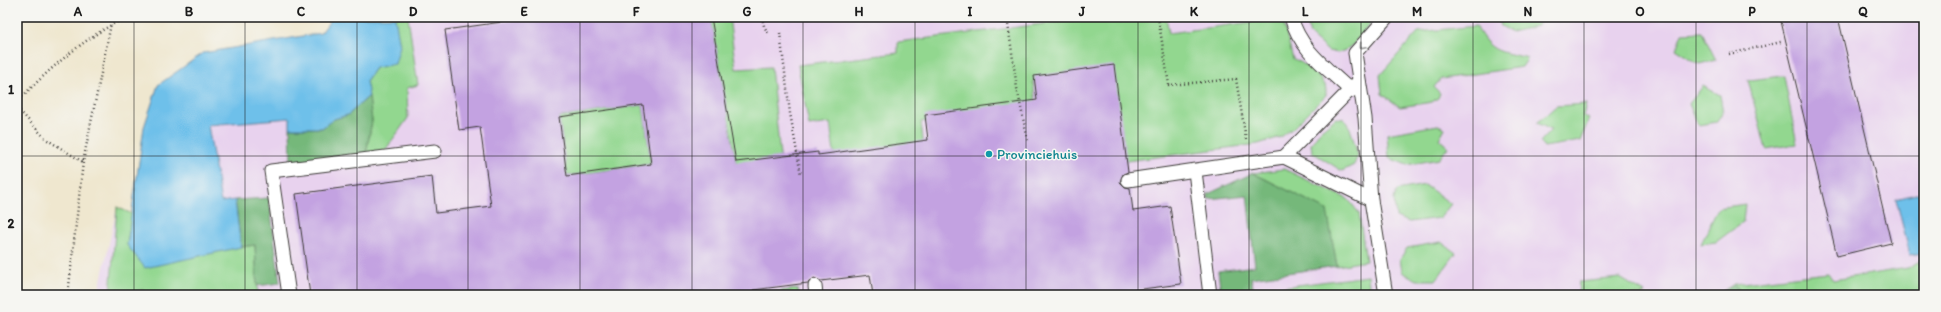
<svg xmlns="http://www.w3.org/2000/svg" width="1941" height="312" font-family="Itim,sans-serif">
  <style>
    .built { fill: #e8d2ee }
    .green { fill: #92d78f; stroke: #577a56 }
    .forest { fill: #75b87a; stroke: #486a4b }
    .water { fill: #6ec0ea; stroke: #456e83 }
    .building { fill: #c3a2e1; fill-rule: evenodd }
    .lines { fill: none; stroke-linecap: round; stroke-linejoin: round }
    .lane-casing { stroke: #3c3a37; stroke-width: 15 }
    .path { stroke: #3c3a37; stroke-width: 2.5; stroke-dasharray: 1 3; stroke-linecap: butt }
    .lane { stroke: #fff; stroke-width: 13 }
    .oneway { stroke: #999 }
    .grid { fill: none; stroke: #1c1c1c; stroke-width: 1; stroke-opacity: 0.55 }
    .culture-dot { fill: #0f9aa8; stroke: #f6f6f2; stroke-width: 1.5 }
    .labels { text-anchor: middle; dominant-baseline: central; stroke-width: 3; stroke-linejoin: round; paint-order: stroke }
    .culture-label { font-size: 14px; fill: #0d838f; stroke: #f6f6f2; text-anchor: start }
    .neatline { fill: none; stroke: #1c1c1c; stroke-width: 1.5 }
    .grid-label { font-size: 13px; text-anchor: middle; font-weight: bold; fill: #1c1c1c }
  </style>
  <rect width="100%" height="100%" fill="#f6f6f2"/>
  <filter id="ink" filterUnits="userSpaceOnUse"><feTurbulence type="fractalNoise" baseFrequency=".025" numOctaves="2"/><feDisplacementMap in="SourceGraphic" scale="8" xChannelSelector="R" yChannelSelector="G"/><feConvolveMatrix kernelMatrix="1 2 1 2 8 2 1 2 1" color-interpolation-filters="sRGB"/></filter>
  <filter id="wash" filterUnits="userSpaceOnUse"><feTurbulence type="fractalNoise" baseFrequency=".012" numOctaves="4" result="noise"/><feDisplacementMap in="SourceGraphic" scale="16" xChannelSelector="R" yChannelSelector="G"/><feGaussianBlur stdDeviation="0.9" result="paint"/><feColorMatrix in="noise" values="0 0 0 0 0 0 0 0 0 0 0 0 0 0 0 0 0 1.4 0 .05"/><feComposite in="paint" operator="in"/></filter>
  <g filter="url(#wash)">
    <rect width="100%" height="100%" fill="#efe7cf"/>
    <path class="built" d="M395 17H1924V292L1743 295 1734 284 1717 295H98L117 207 132 214 127 245 235 200 221 202 208 125 290 118V128H322L334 119 348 115 400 46Z"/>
    <g class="green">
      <path d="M395 17H408L418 85 407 88 408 118 384 152 366 154 372 121 366 81 375 68 396 23Z"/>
      <path d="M669 17H710L670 22Z"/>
      <path d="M711 17H729L736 69 771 67 783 185 741 191Z"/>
      <path d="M1098 17H1166L1169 33 1282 18 1293 59C1301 60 1321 77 1325 85 1326 88 1326 92 1326 95L1293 128 1281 137 1258 144 1126 161 1114 71 1033 81 1041 141 1002 111 921 122 924 148 835 160 830 123 809 126 798 65 898 53V42Z"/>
      <path d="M1306 17H1366L1371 23 1350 48 1338 53 1328 51 1310 35Z"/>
      <path d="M1498 17H1537L1541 21 1537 26 1512 32 1501 26Z"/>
      <path d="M1476 26C1491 54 1500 51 1528 58L1522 67 1441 79 1434 87 1440 93 1438 98 1432 102 1400 107 1382 94 1380 75 1418 32Z"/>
      <path d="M1702 32 1716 60 1699 64 1676 49 1682 33Z"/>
      <path d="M1784 76 1797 144 1766 149 1748 80Z"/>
      <path d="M1703 86 1720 95 1723 112 1717 122 1698 125 1689 104Z"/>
      <path d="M1586 104 1583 116 1589 119 1580 141 1544 147 1540 142 1551 130 1537 123 1556 106Z"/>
      <path d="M643 105 651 164 567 176 559 117Z"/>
      <path d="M1336 118 1344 119 1350 128 1358 155 1354 165 1342 171 1312 152 1311 144 1320 131Z"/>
      <path d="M1438 125 1445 128 1439 139 1448 147 1439 159 1407 165 1389 158 1387 134Z"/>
      <path d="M1284 169 1348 199 1359 213 1366 261 1337 266 1326 210 1253 173Z"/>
      <path d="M1425 185 1451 204 1440 218 1409 222 1396 217 1394 199 1397 190Z"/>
      <path d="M1745 204 1743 222 1716 242 1701 244 1718 208Z"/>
      <path d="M117 207 132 214 127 245 241 247 255 245 258 295H145L143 290 110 295Z"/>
      <path d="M1441 242 1456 253 1436 280H1416L1402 272 1400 259 1407 248Z"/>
      <path d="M1924 261V295H1743L1734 284 1828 273 1833 280 1908 268 1918 262Z"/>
      <path d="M1368 276 1370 295H1275L1274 288Z"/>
      <path d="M1620 278 1645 293 1642 295H1578L1579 282Z"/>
      <path d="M798 289 799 295H750Z"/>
    </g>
    <g class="forest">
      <path d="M369 96 372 121 366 154 291 163 290 128H322L334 119 348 115Z"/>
      <path d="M1253 173 1327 210 1337 266 1251 278 1253 287 1243 289 1244 295H1221L1218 271 1255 266 1247 195 1208 199V194Z"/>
      <path d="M269 198 280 283 257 286 255 245 241 247 235 200Z"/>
      <path d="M1734 284 1743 295H1717Z"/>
    </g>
    <g class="water">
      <path d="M330 17H395L400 46 395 64 375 68 366 81 369 96 348 115 334 119 322 128H290V118L208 125 221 202 235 200 241 247 145 268 127 245 144 127 158 85 203 53 321 33 329 22Z"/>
      <path d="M1924 192V253L1910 255 1896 199Z"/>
    </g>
    <g id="blocks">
      <g class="building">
        <path d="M538 17H669L670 22 711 17 736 162 818 152V155L928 140 925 115 1037 100 1034 76 1114 65 1128 172 1123 174 1120 182 1125 187 1130 188 1133 211 1170 206 1181 284 1096 295H949V290L909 295H873L870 275 821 281 814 278 808 283 753 290 754 295H310L296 194 432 176 436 213 491 206 480 127 459 130 445 30ZM643 105 651 164 567 176 559 117Z"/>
        <path d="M1780 17H1838L1891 243 1837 256Z"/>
      </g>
    </g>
  </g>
  <g filter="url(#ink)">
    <use href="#blocks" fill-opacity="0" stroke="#3c3a37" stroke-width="1"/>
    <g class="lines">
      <g class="lane-casing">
        <g id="lane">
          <path d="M1291 17C1300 50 1327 68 1351 91"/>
          <path d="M1359 81 1284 157 1371 200"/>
          <path d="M1195 171 1210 295"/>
          <path d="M1128 180 1284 157"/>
          <path d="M815 286 816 295"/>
          <path d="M289 295 271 171 435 151"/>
          <path d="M1386 295 1371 200 1365 118 1355 53 1387 17"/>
        </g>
      </g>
      <g class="path">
        <path d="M762 17 764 26 769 35"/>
        <path d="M1007 17 1017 88 1028 142"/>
        <path d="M1158 17 1169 85 1236 79 1246 139"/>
        <path d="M780 33 790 113 801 175"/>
        <path d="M1729 54 1781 42"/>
        <path d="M17 102C49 69 86 36 127 17"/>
        <path d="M17 108 46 139 83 162"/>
        <path d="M68 295 83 162 111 24"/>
      </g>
      <use href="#lane" class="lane"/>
    </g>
    <defs><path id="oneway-chevron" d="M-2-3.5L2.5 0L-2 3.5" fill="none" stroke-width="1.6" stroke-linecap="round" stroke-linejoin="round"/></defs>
    <use class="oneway" href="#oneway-chevron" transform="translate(1362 46) rotate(131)"/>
  </g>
  <path class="grid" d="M134 17V295M245 17V295M357 17V295M468 17V295M580 17V295M692 17V295M803 17V295M915 17V295M1026 17V295M1138 17V295M1249 17V295M1361 17V295M1473 17V295M1584 17V295M1696 17V295M1807 17V295M17 156H1924"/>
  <circle class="culture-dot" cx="989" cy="154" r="4"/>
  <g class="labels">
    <g class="culture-label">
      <text x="997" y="154">Provinciehuis</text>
    </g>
  </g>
  <rect width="1941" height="312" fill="none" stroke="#f6f6f2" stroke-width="44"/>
  <rect x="22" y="22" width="1897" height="268" class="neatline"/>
  <g class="grid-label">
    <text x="78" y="16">A</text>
    <text x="189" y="16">B</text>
    <text x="301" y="16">C</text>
    <text x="413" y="16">D</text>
    <text x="524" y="16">E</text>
    <text x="636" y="16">F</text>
    <text x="747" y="16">G</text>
    <text x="859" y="16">H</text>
    <text x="970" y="16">I</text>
    <text x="1082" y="16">J</text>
    <text x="1194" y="16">K</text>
    <text x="1305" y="16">L</text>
    <text x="1417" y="16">M</text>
    <text x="1528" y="16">N</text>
    <text x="1640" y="16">O</text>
    <text x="1752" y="16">P</text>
    <text x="1863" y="16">Q</text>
    <text x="11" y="94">1</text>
    <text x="11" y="228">2</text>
  </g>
</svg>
